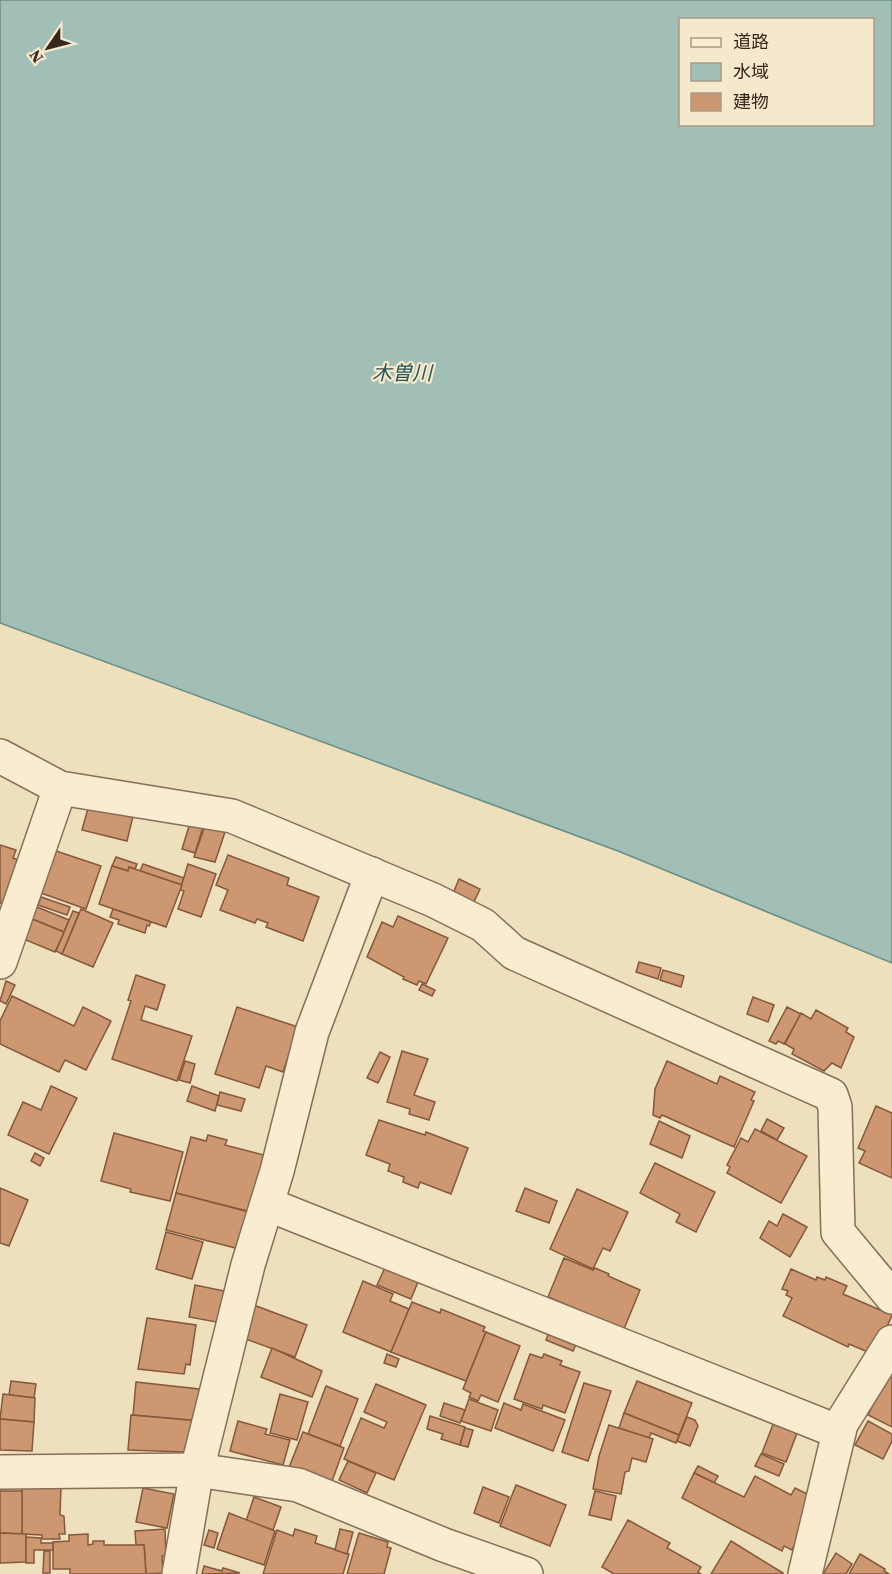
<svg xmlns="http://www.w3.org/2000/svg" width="892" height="1574" font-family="'Source Serif 4','Noto Sans JP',serif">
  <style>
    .water { fill: #a1bfb6; stroke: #698d83; stroke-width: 1.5; fill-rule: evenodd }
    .building { fill: #cd9772; stroke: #85583c; stroke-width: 1.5 }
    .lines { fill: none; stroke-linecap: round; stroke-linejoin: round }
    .minor-casing { stroke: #866f56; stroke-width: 36 }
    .minor { stroke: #f9ecd0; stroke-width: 33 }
    .labels { text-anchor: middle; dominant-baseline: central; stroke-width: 4.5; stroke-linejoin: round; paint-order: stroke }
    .water-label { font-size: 20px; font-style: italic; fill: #2a5552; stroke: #f5e9cd }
  </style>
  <rect width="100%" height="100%" fill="#eedfbd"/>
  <path class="water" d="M0 0H892V963L618 851 0 623ZM680 20H872V124H680Z"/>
  <g class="building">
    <path d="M89 805 133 816 127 841 82 830Z"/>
    <path d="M190 823 203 827 195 853 182 849Z"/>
    <path d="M205 826 225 832 215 862 194 857Z"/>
    <path d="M0 845 16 850 13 858 24 862 9 906 0 903Z"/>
    <path d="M56 851 101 866 86 909 41 893Z"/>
    <path d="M228 855 289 878 287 885 319 897 303 941 266 927 268 923 257 919 255 923 220 910 228 890 216 885Z"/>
    <path d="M116 857 137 864 135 869 129 867 128 871 112 866Z"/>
    <path d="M143 864 184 878 182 885 140 871Z"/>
    <path d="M188 864 216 874 201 917 178 909 184 891 180 890Z"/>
    <path d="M112 866 128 871 129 867 182 885 166 927 99 904Z"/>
    <path d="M459 879 480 889 472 906 452 896Z"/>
    <path d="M41 897 70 907 67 915 38 905Z"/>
    <path d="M37 907 69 920 64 932 32 919Z"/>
    <path d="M81 909 113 923 93 967 62 954Z"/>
    <path d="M113 909 151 922 149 926 147 925 145 933 118 924 119 920 110 917Z"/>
    <path d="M73 911 79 913 62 954 56 951Z"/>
    <path d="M398 916 448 938 426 984 419 981 417 985 403 979 404 977 367 957 382 922 393 927Z"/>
    <path d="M32 919 64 932 55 952 21 938Z"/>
    <path d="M639 962 661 968 658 979 636 972Z"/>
    <path d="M663 970 684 976 681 987 660 980Z"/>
    <path d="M136 975 165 985 157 1010 145 1006 141 1020 192 1036 177 1081 112 1059 131 1001 128 1000Z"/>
    <path d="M6 981 15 985 6 1004 0 1001Z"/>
    <path d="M422 984 435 990 432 996 419 990Z"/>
    <path d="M12 996 74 1026 83 1007 111 1021 86 1070 65 1060 59 1072 0 1044V1021Z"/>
    <path d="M753 997 774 1005 768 1022 747 1014Z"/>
    <path d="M237 1007 298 1027 283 1072 266 1066 259 1088 215 1074Z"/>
    <path d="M787 1007 801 1014 784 1044 778 1041 776 1044 769 1041Z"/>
    <path d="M816 1010 848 1028 846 1032 854 1037 841 1068 832 1063 824 1071 792 1054 794 1049 785 1044 801 1013 811 1019Z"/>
    <path d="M402 1051 428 1059 414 1095 435 1102 429 1120 409 1114 410 1109 387 1102Z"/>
    <path d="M380 1052 390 1057 378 1083 367 1078Z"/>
    <path d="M185 1061 195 1064 190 1083 179 1080Z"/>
    <path d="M667 1061 717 1084 720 1076 755 1092 751 1100 754 1101 734 1147 662 1115 660 1118 653 1115 655 1089Z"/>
    <path d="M51 1086 77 1098 49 1154 8 1135 23 1102 41 1110Z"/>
    <path d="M192 1086 219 1096 215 1111 187 1101Z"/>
    <path d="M220 1092 245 1099 241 1111 217 1105Z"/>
    <path d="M876 1106 892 1113V1178L859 1163 865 1151 858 1148Z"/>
    <path d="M767 1119 784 1128 777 1140 761 1131Z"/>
    <path d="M379 1120 425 1135 426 1132 468 1148 451 1194 420 1182 418 1188 403 1182 404 1177 388 1171 390 1164 366 1155Z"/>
    <path d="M659 1121 690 1136 682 1158 650 1144Z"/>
    <path d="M755 1129 807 1156 781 1203 727 1173 730 1167 727 1165 741 1138 748 1142Z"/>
    <path d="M114 1133 183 1152 170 1201 130 1192 131 1189 101 1181Z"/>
    <path d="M208 1135 227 1140 225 1145 268 1156 251 1212 176 1193 191 1137 206 1141Z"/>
    <path d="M35 1153 44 1158 40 1166 31 1161Z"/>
    <path d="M655 1163 715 1192 696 1232 676 1222 680 1214 640 1193Z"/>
    <path d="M0 1188 28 1200 9 1246 0 1243Z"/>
    <path d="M525 1188 557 1201 549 1223 516 1211Z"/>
    <path d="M577 1189 628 1212 610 1251 603 1248 593 1269 550 1249Z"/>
    <path d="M176 1193 253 1213 243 1250 166 1230Z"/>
    <path d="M783 1214 807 1227 790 1257 760 1238 769 1221 777 1226Z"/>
    <path d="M166 1232 203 1242 192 1279 156 1269Z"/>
    <path d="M564 1258 593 1270 595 1268 609 1274 608 1276 640 1290 624 1329 548 1297Z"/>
    <path d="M387 1263 420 1277 411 1299 377 1285Z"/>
    <path d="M791 1269 816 1280 817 1277 825 1280 826 1277 847 1286 843 1294 892 1315 875 1355 849 1344 848 1347 783 1316 792 1298 786 1295 788 1291 782 1289Z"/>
    <path d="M363 1281 393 1294 390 1301 409 1309 391 1352 343 1332Z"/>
    <path d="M195 1285 229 1292 222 1323 189 1317Z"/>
    <path d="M412 1302 440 1313 441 1309 485 1327 483 1331 486 1332 466 1381 391 1352Z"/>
    <path d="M251 1304 307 1325 295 1357 243 1338Z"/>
    <path d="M147 1318 196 1325 190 1365 186 1364 184 1374 138 1369Z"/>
    <path d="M550 1330 577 1342 573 1351 546 1340Z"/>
    <path d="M486 1332 520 1346 498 1402 481 1395 478 1401 469 1397 471 1393 463 1389Z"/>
    <path d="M272 1348 322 1371 312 1397 261 1377Z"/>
    <path d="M387 1354 399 1359 396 1367 384 1363Z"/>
    <path d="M530 1354 542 1358 544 1354 562 1361 560 1365 580 1372 565 1413 543 1405 542 1409 514 1399Z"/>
    <path d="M887 1376 892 1378V1427L868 1415Z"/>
    <path d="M11 1381 36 1384 34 1398 9 1395Z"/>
    <path d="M637 1381 692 1403 679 1435 624 1413Z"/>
    <path d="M136 1382 208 1390 200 1421 133 1415Z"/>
    <path d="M584 1383 611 1391 588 1461 562 1452Z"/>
    <path d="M376 1384 426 1405 394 1480 344 1459 361 1418 384 1428 387 1422 364 1412Z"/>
    <path d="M326 1386 358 1399 340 1446 308 1434Z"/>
    <path d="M3 1394 35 1398 34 1422 0 1419Z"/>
    <path d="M280 1394 308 1402 297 1440 270 1433Z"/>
    <path d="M469 1399 498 1410 491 1431 461 1421Z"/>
    <path d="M444 1403 465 1410 460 1423 440 1416Z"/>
    <path d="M504 1403 521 1410 523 1404 565 1420 553 1451 495 1428Z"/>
    <path d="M624 1413 679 1435 676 1443 651 1433 649 1438 619 1428Z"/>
    <path d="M131 1415 200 1421 185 1452 128 1450Z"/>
    <path d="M430 1416 465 1427 460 1445 441 1439 443 1434 427 1429Z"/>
    <path d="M687 1417 695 1420 698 1426 690 1446 677 1441Z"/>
    <path d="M0 1419 34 1422 32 1451 0 1450Z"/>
    <path d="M775 1419 799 1428 786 1462 762 1453Z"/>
    <path d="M238 1421 267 1429 265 1434 290 1440 283 1465 230 1451Z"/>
    <path d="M868 1421 892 1434V1441L883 1459 855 1445Z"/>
    <path d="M609 1425 653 1439 646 1462 632 1458 629 1471 625 1472 621 1494 593 1489 599 1456Z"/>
    <path d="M465 1428 473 1430 468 1447 460 1445Z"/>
    <path d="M303 1432 344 1448 332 1481 288 1470Z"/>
    <path d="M761 1454 784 1464 779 1476 755 1466Z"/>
    <path d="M348 1461 376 1473 367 1493 339 1480Z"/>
    <path d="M698 1466 718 1476 714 1483 694 1473Z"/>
    <path d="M694 1473 744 1497 755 1476 791 1495 795 1488 816 1498 792 1550 784 1546 782 1551 682 1498Z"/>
    <path d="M516 1485 566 1505 550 1546 500 1526Z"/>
    <path d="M22 1486 61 1487 60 1515 64 1516 65 1534H59L60 1539H42V1535L22 1534Z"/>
    <path d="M483 1487 509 1497 499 1523 474 1513Z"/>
    <path d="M143 1488 174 1494 167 1528 136 1522Z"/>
    <path d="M0 1491H22V1534L0 1533Z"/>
    <path d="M595 1491 616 1496 611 1520 589 1515Z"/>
    <path d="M254 1497 281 1507 273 1530 246 1521Z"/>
    <path d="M229 1513 275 1531 264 1565 217 1549Z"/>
    <path d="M628 1520 670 1543 667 1548 701 1567 698 1572 701 1574H614L602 1567Z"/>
    <path d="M165 1529 166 1556H162L163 1573 146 1574 144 1545H136L135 1531Z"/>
    <path d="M295 1529 317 1536 315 1543 349 1554 343 1574H263L277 1530 293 1536Z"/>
    <path d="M340 1529 353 1532 347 1554 335 1550Z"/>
    <path d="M209 1530 218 1533 214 1548 204 1545Z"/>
    <path d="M0 1533 26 1534V1562L0 1563Z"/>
    <path d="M359 1533 388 1542 387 1547 391 1548 384 1574H347Z"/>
    <path d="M88 1534V1545L93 1544V1541H104V1545H144L146 1574H70V1569H53V1542L69 1541V1535Z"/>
    <path d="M26 1537 41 1538V1543H53V1550H34V1563H26Z"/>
    <path d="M731 1541 783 1573V1574H711Z"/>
    <path d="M44 1551H50V1573H43Z"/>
    <path d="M836 1553 852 1564 846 1574H823Z"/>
    <path d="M860 1554 885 1569 884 1571 889 1574H849Z"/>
    <path d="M204 1566 222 1571 223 1568 240 1573 202 1574Z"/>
  </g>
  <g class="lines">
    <g class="minor-casing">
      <g id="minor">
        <path d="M0 756 60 788 232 816 433 900 483 925 514 953 831 1095 835 1107 838 1232 892 1297"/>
        <path d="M0 962 60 788"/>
        <path d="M267 1204 839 1432"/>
        <path d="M0 1472 197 1470 298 1485 444 1545 526 1574"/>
        <path d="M179 1574 197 1470 248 1265 277 1171 312 1032 372 874"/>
        <path d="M805 1574 841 1424 892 1342"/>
      </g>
    </g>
    <use href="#minor" class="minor"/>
  </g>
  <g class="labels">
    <g class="water-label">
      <text x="402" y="373">木曽川</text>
    </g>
  </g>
  <rect x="679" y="18" width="195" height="108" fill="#f5e9cd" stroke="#a89b86" stroke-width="1.5"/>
  <rect x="691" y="38" width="30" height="9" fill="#f9ecd0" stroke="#a89b86" stroke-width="1.5"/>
  <text x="733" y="48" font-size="18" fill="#35271b">道路</text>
  <rect x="691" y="63" width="30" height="18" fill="#a1bfb6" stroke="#a89b86" stroke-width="1.5"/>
  <text x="733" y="78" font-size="18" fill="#35271b">水域</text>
  <rect x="691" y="93" width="30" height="18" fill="#cd9772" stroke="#a89b86" stroke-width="1.5"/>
  <text x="733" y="108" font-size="18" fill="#35271b">建物</text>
  <g transform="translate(48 48) rotate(235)" stroke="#f5e9cd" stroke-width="4.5" paint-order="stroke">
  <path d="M0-4.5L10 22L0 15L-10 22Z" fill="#35271b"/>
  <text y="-9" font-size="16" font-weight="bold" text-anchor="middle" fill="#35271b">N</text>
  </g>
</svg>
